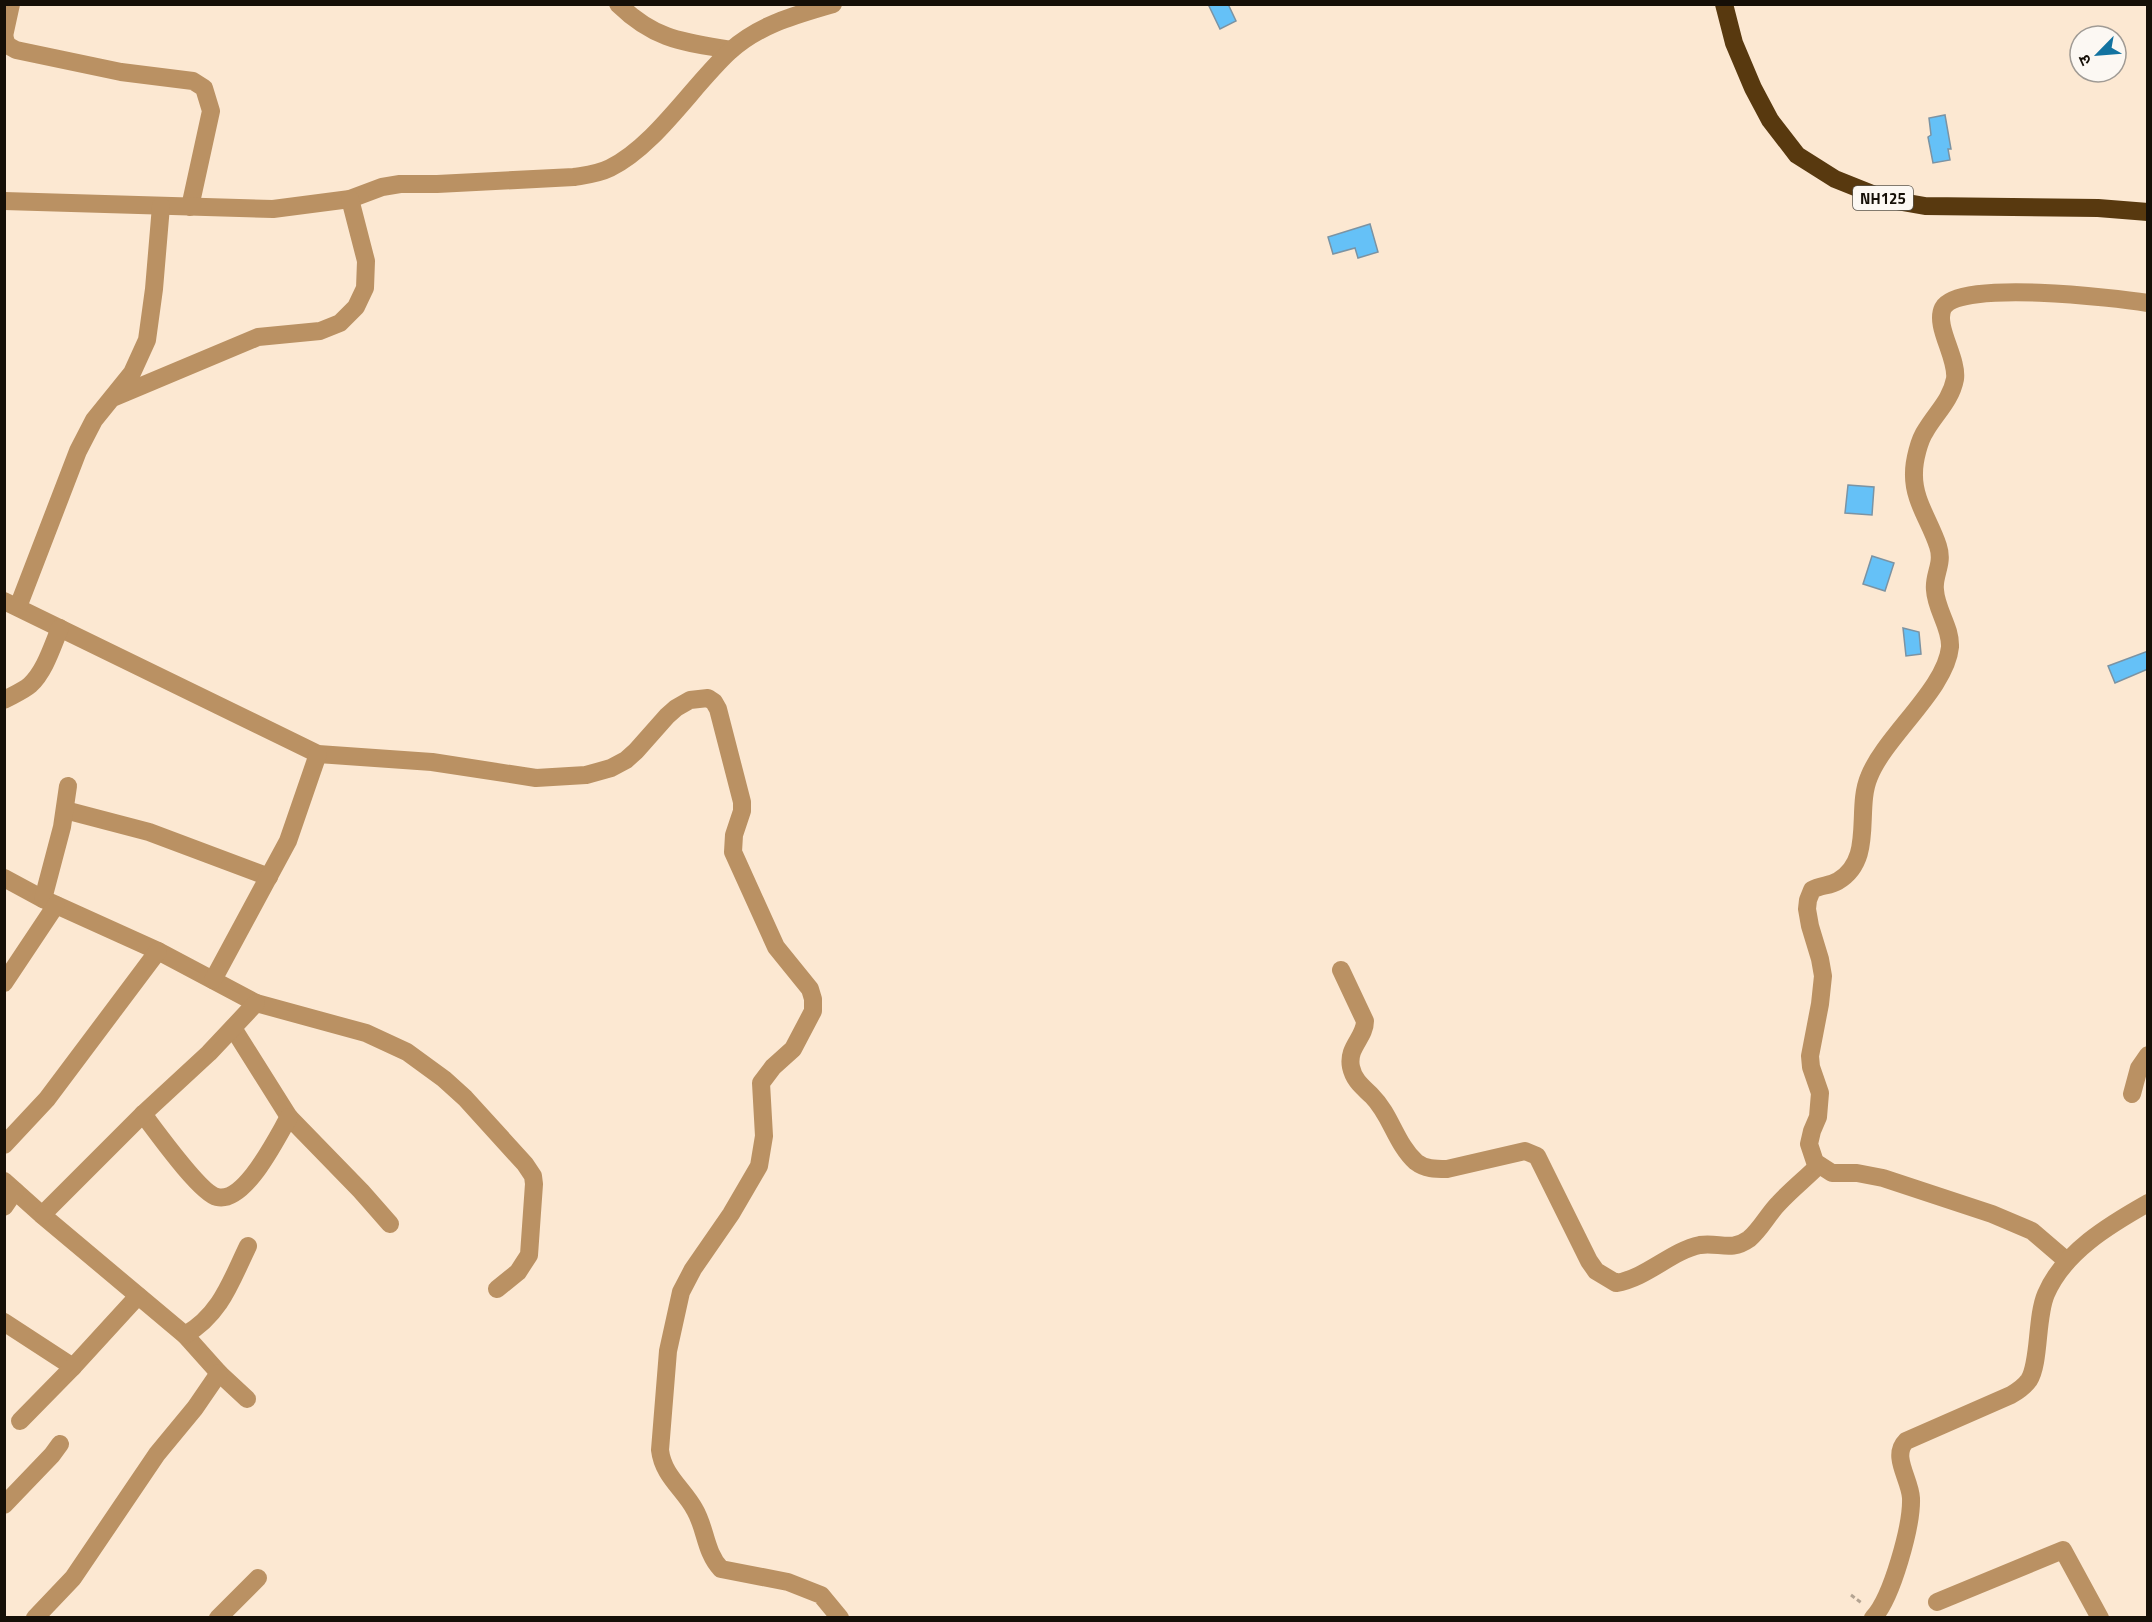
<svg xmlns="http://www.w3.org/2000/svg" width="2152" height="1622" font-family="'Titillium Web','Noto Sans Devanagari',sans-serif">
  <style>
    .building { fill: #65c1f7; stroke: #7b93a3; stroke-width: 1.5 }
    .lines { fill: none; stroke-linecap: round; stroke-linejoin: round }
    .path { stroke: #b4a492; stroke-width: 3; stroke-dasharray: 4.5 3; stroke-linecap: butt }
    .minor { stroke: #ba9163; stroke-width: 18 }
    .highway { stroke: #58390f; stroke-width: 18 }
    .labels { text-anchor: middle; dominant-baseline: central; stroke-width: 4.5; stroke-linejoin: round; paint-order: stroke }
    .shield { fill: #fcf8f3; stroke: #5a554e; stroke-width: 1.5 }
    .shield-label { font-size: 15px; font-weight: bold; fill: #150f07 }
  </style>
  <rect width="100%" height="100%" fill="#fce8d2"/>
  <g class="building">
    <path d="M1208 4H1228L1236 21 1220 29Z"/>
    <path d="M1945 115 1951 149H1948L1950 160 1933 163 1928 137 1931 135 1929 118Z"/>
    <path d="M1370 224 1378 252 1358 258 1355 248 1333 254 1328 237Z"/>
    <path d="M1848 485 1874 487 1872 515 1845 513Z"/>
    <path d="M1872 556 1894 563 1885 591 1863 584Z"/>
    <path d="M1903 628 1919 632 1921 654 1906 656Z"/>
    <path d="M2148 651V669L2115 683 2108 666Z"/>
  </g>
  <g class="lines">
    <path class="path" d="M1851 1595 1863 1604"/>
    <g class="minor">
      <path d="M618 4C655 40 683 42 731 50"/>
      <path d="M4 36 7 45 16 50 121 72 193 81 204 88 211 111 190 207"/>
      <path d="M4 36 11 4"/>
      <path d="M4 201 273 209 350 199 382 187 400 184H437L574 177C586 175 598 174 610 168 656 145 692 86 730 51 760 24 796 15 833 4"/>
      <path d="M115 397 258 337 320 331 340 323 356 307 365 288 366 261 350 199"/>
      <path d="M4 601 318 754 432 762 536 778 586 775 611 768 626 760 636 751 667 716 676 708 690 700 708 698 714 702 718 709 742 802V811L734 835 733 852 776 947 810 989 813 999V1011L793 1049 773 1067 761 1083 764 1136 759 1166 731 1214 693 1269 681 1292 668 1351 660 1450C663 1476 684 1489 695 1510 706 1529 705 1552 721 1569L788 1582 821 1595 840 1618"/>
      <path d="M18 607 78 451 94 420 132 373 147 340 154 289 161 206"/>
      <path d="M4 700C13 695 23 691 30 685 45 671 52 647 60 628"/>
      <path d="M65 810 149 832 269 877"/>
      <path d="M4 878 43 899 158 951 256 1003 366 1033 407 1052 444 1079 465 1098 525 1164 533 1176 534 1184 529 1255 518 1272 497 1289"/>
      <path d="M43 899 62 827 68 786"/>
      <path d="M1341 970 1365 1021C1365 1038 1347 1047 1351 1067 1354 1081 1363 1087 1372 1096 1391 1115 1396 1144 1416 1162 1425 1169 1435 1169 1447 1169L1525 1151 1537 1156 1589 1261 1596 1271 1616 1283C1647 1278 1671 1251 1700 1245 1719 1242 1731 1252 1749 1239 1761 1229 1768 1214 1779 1203 1791 1190 1806 1178 1819 1165"/>
      <path d="M213 980 288 841 318 754"/>
      <path d="M4 983 56 905"/>
      <path d="M233 1028 289 1117 361 1191 390 1224"/>
      <path d="M2132 1094 2139 1068 2148 1055"/>
      <path d="M143 1114C156 1131 200 1193 217 1197 245 1204 277 1137 289 1117"/>
      <path d="M4 1145 47 1099 158 951"/>
      <path d="M4 1181 42 1215 185 1335 219 1373 247 1399"/>
      <path d="M4 1207 15 1191"/>
      <path d="M42 1215 143 1114 209 1053 256 1003"/>
      <path d="M2067 1261 2032 1231 1992 1214 1883 1178 1857 1173H1832L1815 1162 1809 1144 1812 1131 1818 1117 1820 1093 1811 1067 1810 1056 1820 1004 1823 976 1820 959 1810 926 1807 909 1808 900 1812 890C1820 885 1830 886 1838 881 1875 859 1855 810 1869 777 1885 736 1946 689 1950 647 1951 627 1936 610 1935 590 1933 575 1944 564 1938 546 1930 521 1913 500 1914 473 1914 461 1919 440 1926 430 1936 413 1951 400 1955 379 1958 358 1934 326 1943 308 1959 279 2116 298 2148 303"/>
      <path d="M4 1322 73 1367"/>
      <path d="M185 1335C221 1314 231 1281 248 1246"/>
      <path d="M20 1421 73 1367 138 1296"/>
      <path d="M4 1505 52 1455 60 1444"/>
      <path d="M1937 1602 2063 1550 2100 1618"/>
      <path d="M35 1618 73 1578 157 1454 195 1408 219 1373"/>
      <path d="M218 1618 258 1578"/>
      <path d="M1873 1618C1892 1598 1912 1525 1911 1498 1910 1479 1891 1456 1906 1441L2011 1395C2018 1391 2024 1387 2029 1380 2040 1363 2036 1317 2046 1294 2064 1252 2109 1225 2148 1203"/>
    </g>
    <path class="highway" d="M1724 4 1734 43 1753 88 1770 120 1797 155 1835 179 1885 199 1925 206 2098 208 2148 212"/>
  </g>
  <g class="labels">
    <rect class="shield" x="1853" y="186" width="60" height="24" rx="4.5"/>
    <g class="shield-label">
      <text x="1883" y="198">NH125</text>
    </g>
  </g>
  <rect width="2152" height="1622" fill="none" stroke="#150f07" stroke-width="12"/>
  <g transform="translate(2098 54) rotate(245)"><circle r="28" fill="#fcf8f3" stroke="#a09b95" stroke-width="1.5"/>
  <path d="M0-4.5L10 22L0 15L-10 22Z" fill="#1373a0"/>
  <text y="-9" font-size="16" font-weight="bold" text-anchor="middle" fill="#150f07">उ</text>
  </g>
</svg>
